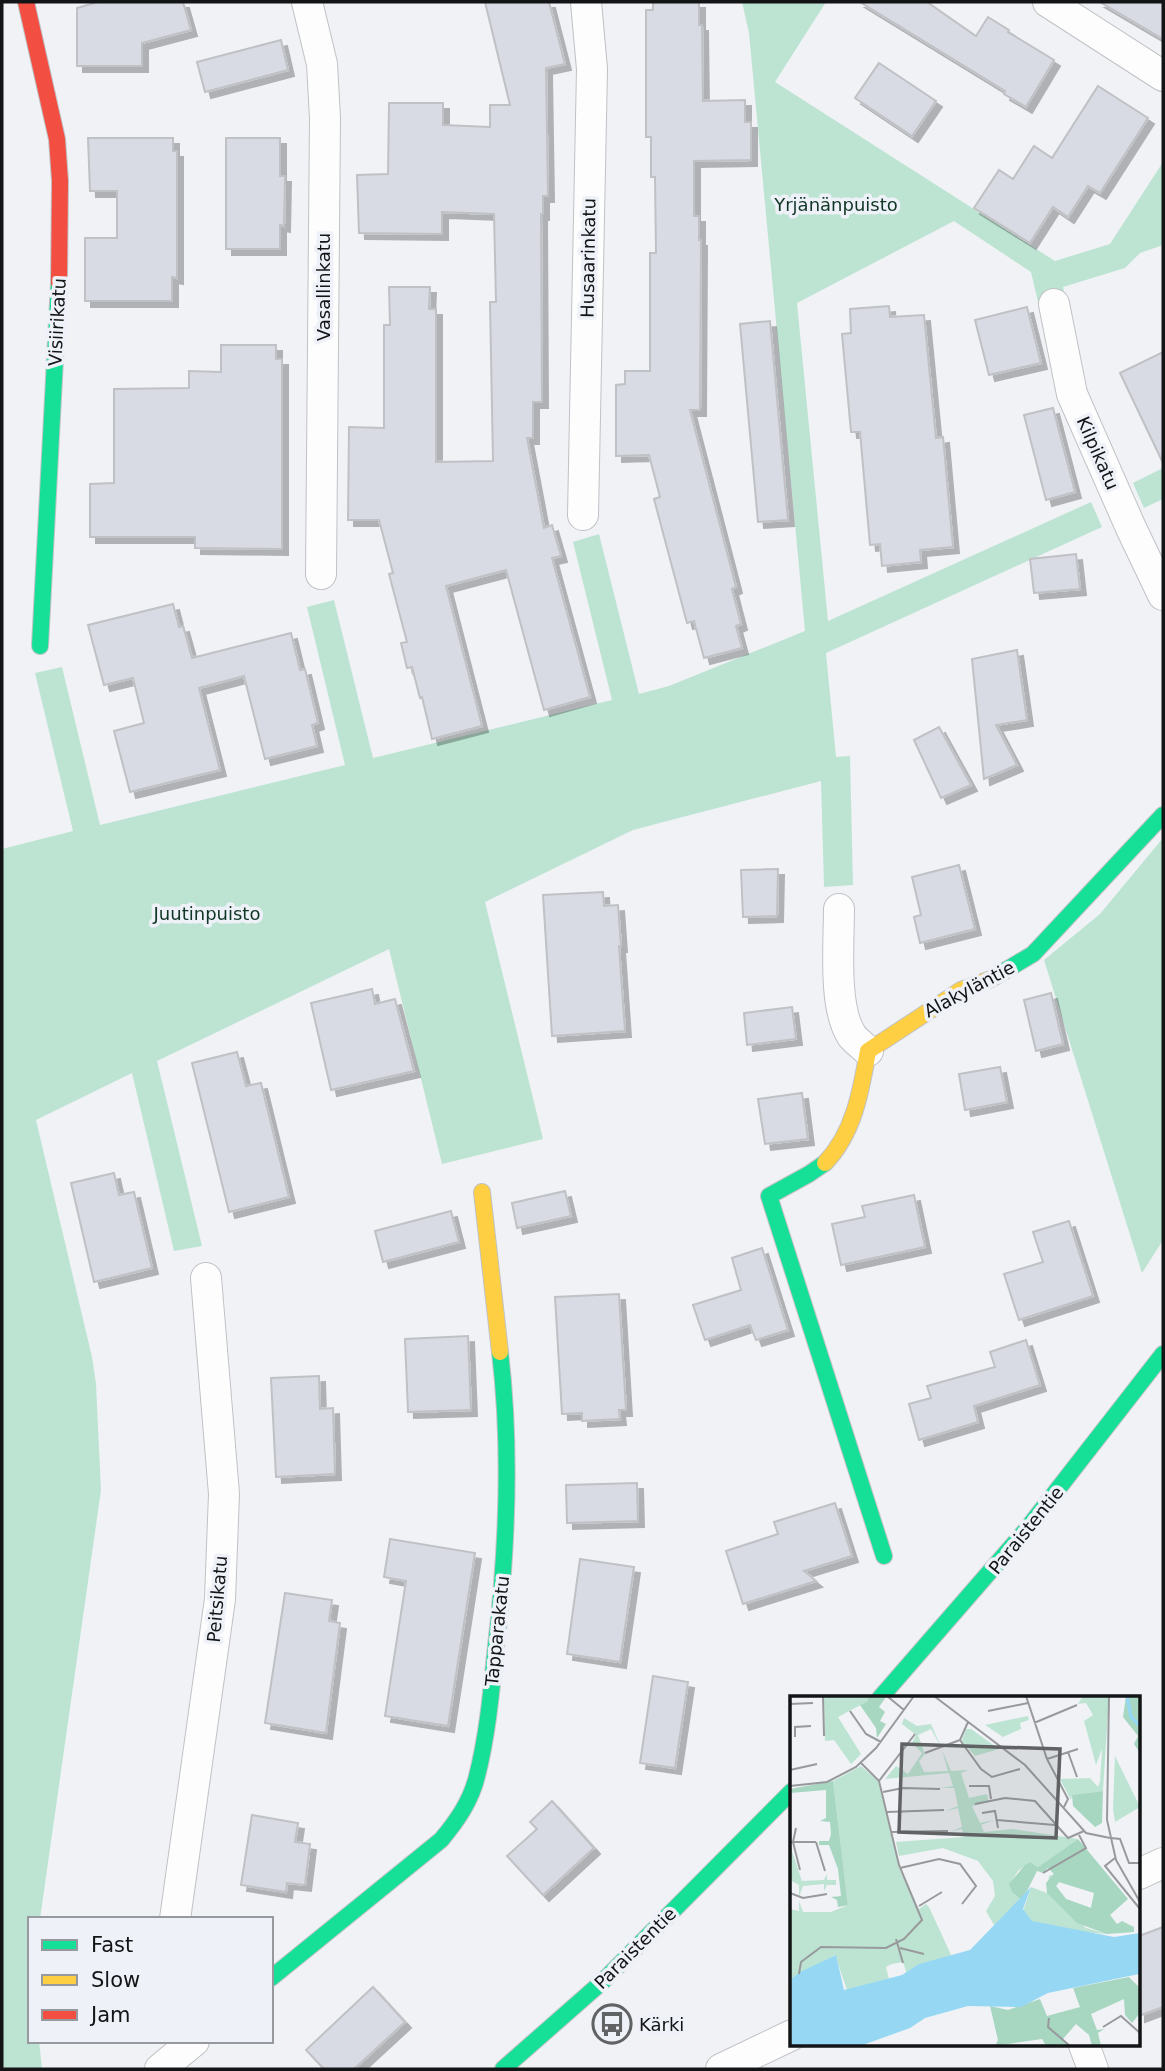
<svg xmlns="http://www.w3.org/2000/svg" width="1165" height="2071" font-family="'DejaVu Sans',sans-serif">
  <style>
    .green { fill: #bde4d2 }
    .building { fill: #d8dbe4; stroke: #c0c1c4; stroke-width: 2; filter: url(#shadow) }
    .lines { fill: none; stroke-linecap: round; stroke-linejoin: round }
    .street-casing { stroke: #c0c2c5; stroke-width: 32 }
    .fast-casing { stroke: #c0c2c5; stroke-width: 18 }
    .slow-casing { stroke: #c0c2c5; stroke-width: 18 }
    .jam-casing { stroke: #c0c2c5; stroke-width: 18 }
    .street { stroke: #fdfdfe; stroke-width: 30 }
    .fast { stroke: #16e098; stroke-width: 16 }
    .slow { stroke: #ffcf43; stroke-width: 16 }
    .jam { stroke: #f24e42; stroke-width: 16 }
    .labels { text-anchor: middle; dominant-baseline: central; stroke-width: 7; stroke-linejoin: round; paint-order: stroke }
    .park-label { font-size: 18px; fill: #103625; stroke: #eef1f8 }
    .street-label { font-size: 18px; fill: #131416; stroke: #eef1f8 }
    .poi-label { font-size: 18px; fill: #131416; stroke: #eef1f8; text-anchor: start }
    .inset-river { fill: none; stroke: #96d7f4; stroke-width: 3.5 }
    .inset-road { fill: none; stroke: #98999c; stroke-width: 2 }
    .view { fill: #606264; fill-opacity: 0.15; stroke: #606264; stroke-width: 3.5 }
    .inset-edge { fill: none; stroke: #131416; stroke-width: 3.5 }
  </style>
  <defs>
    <filter id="shadow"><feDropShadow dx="6" dy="6" stdDeviation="0" flood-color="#0004"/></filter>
  </defs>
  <rect width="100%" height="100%" fill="#f0f2f6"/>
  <g class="green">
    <path d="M742 2H826L775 82 1055 261 1110 244 1163 162V245L1140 253 1125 268 1063 287 1065 295 1038 302 1031 272 954 221 797 303 828 621 1091 502 1102 527 826 653 836 757 850 756 853 885 824 887 821 781 633 830 485 902 543 1139 442 1164 389 949 157 1061 202 1246 174 1251 132 1073 36 1120 92 1357 96 1384 101 1490 40 1919H30V2041H39L42 2069H2V849L73 831 35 673 62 667 100 825 345 765 307 607 334 600 373 758 612 700 573 542 599 534 639 694 669 686 805 631 749 33Z"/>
    <path d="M1163 468V499L1144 508 1133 483Z"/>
    <path d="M1163 838V1240L1142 1273 1044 960 1100 914Z"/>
  </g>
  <g class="building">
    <path d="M98 2H183L191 30 142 43V66H77V8Z"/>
    <path d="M485 2H549L565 64 546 68 548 196H543V214H541L542 402H533V438H527L544 528 552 525 561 556 552 558 590 697 544 710 506 570 446 586 482 726 432 739 422 697 420 698 412 667 407 668 401 643 407 642 389 574 393 573 379 520H348L349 427 384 428V325H390L389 287H430L429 309H436V462L493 461 490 302H496L494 214 442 212V234L359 233 357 175 388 174 389 103H443V125L490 127V105H510Z"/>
    <path d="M653 2H699V25H702L703 101 745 100V122H751V160L694 161V216H699V240H701L700 410H690L736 587 732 589 741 624 736 626 742 648 704 658 694 621 687 623 654 499 660 497 649 455 616 456V385L625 384V371H650V253H656L655 177H651V137H646V10H653Z"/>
    <path d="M860 2H927L976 36 988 17 1009 30 1008 32 1054 60 1026 107 1004 94 1005 91Z"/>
    <path d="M1100 2H1163V39Z"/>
    <path d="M281 40 288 70 205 92 197 62Z"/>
    <path d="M879 63 936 101 912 136 855 98Z"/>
    <path d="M1098 86 1148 118 1100 193 1088 186 1068 217 1053 207 1030 243 974 208 999 170 1013 179 1034 146 1052 158Z"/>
    <path d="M88 138H173V151H177V278L172 277V301H85V238H117V191H90Z"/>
    <path d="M226 138H280V176H285L284 226 280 225V249H226Z"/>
    <path d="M889 306 890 317 924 315 936 438 943 437 953 547 920 550 921 562 882 566 880 544 870 545 860 432H851L842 334 851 333 850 309Z"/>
    <path d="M1027 307 1041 363 989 375 975 320Z"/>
    <path d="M770 321 788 520 758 522 740 324Z"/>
    <path d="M221 345H276V359H282V549L195 548V537H90V484L114 483V389L189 388V371L221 372Z"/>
    <path d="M1163 352V463L1120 373Z"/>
    <path d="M1053 408 1075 492 1046 500 1024 415Z"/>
    <path d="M1076 554 1080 589 1034 593 1030 559Z"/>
    <path d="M173 604 179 627 183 626 192 658 291 633 300 670 305 669 318 723 312 725 317 746 265 759 244 676 199 688 220 770 130 792 114 731 144 723 133 678 104 685 88 625Z"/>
    <path d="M1017 650 1027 720 996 725 1017 765 984 779 972 659Z"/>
    <path d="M939 727 971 785 941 798 914 740Z"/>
    <path d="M959 865 975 929 920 943 914 917 921 915 912 877Z"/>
    <path d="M778 869 777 916 743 917 741 870Z"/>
    <path d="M603 892 604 906 618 905 621 946H619L625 1031 552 1036 543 895Z"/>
    <path d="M372 989 375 1004 395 999 414 1071 331 1090 311 1003Z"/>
    <path d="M1051 993 1063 1044 1036 1051 1024 1000Z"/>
    <path d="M792 1007 796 1039 747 1045 744 1013Z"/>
    <path d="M237 1052 246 1086 261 1083 289 1197 229 1212 192 1063Z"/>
    <path d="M1000 1067 1007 1102 965 1110 959 1074Z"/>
    <path d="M802 1093 808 1139 765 1144 758 1099Z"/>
    <path d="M114 1173 119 1195 134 1192 152 1268 94 1282 71 1183Z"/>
    <path d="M565 1191 571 1216 517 1228 512 1203Z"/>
    <path d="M914 1195 925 1247 841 1265 832 1224 865 1217 862 1206Z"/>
    <path d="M451 1211 459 1242 383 1262 375 1231Z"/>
    <path d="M1069 1221 1093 1296 1019 1320 1004 1274 1043 1262 1033 1232Z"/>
    <path d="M762 1248 788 1330 756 1340 750 1325 705 1340 693 1305 741 1290 732 1258Z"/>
    <path d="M619 1294 626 1410H619L620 1419 582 1421V1413L562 1414 555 1297Z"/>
    <path d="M468 1336 471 1410 408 1412 405 1339Z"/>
    <path d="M1026 1340 1040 1385 974 1406 978 1422 919 1440 909 1404 931 1398 927 1386 995 1367 990 1352Z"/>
    <path d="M319 1376 320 1409 333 1408 335 1474 276 1477 271 1378Z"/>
    <path d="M637 1483 638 1521 567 1523 566 1485Z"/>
    <path d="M835 1503 852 1556 804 1571 816 1581 743 1604 726 1551 778 1534 774 1522Z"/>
    <path d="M390 1539 475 1553 448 1726 385 1716 406 1581 384 1577Z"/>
    <path d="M580 1559 634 1567 620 1662 567 1654Z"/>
    <path d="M285 1593 332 1600 329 1621 340 1623 326 1733 265 1723Z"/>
    <path d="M653 1676 688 1682 675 1768 640 1763Z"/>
    <path d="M552 1801 594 1848 543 1895 507 1856 537 1829 530 1822Z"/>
    <path d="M252 1815 298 1823 295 1842 310 1844 305 1885 287 1883 286 1892 241 1885Z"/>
    <path d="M1163 1927V2007L1139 2016V1936Z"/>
    <path d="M373 1987 405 2022 354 2069H324L306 2050Z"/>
  </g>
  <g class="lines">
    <g class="street-casing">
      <g id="street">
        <path d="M307 2 322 64 325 118 321 574"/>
        <path d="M1048 2 1163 76"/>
        <path d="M1054 304 1072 394 1131 528 1163 595"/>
        <path d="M583 515 592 69 586 2"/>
        <path d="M839 909C839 943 833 1008 852 1036 856 1041 863 1046 868 1051"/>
        <path d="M1139 1874 1163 1863"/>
        <path d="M175 1919 220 1599 224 1494 206 1278"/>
        <path d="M1084 2045 1093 2069"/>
        <path d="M160 2069 194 2041"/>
        <path d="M721 2069 792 2035"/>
      </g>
    </g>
    <g class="fast-casing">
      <g id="fast">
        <path d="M40 646 59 283"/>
        <path d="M991 979 1033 954 1163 815"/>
        <path d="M825 1163 809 1174 769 1196 884 1556"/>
        <path d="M880 1698 1026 1530 1163 1354"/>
        <path d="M271 1978 441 1840C457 1821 471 1801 477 1776 487 1737 491 1695 495 1655 507 1554 512 1453 500 1352"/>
        <path d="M503 2069 602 1982 792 1791"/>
      </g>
    </g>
    <g class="slow-casing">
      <g id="slow">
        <path d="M825 1163C854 1133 861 1091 868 1051L961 990 991 979"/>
        <path d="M482 1192 500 1352"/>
      </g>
    </g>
    <g class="jam-casing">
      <path id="jam" d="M26 2 57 139 60 181 59 283"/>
    </g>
    <use href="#street" class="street"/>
    <use href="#fast" class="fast"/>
    <use href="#slow" class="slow"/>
    <use href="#jam" class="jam"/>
  </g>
  <defs>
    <g id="bus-ring" transform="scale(2.0125)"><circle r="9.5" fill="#eef1f8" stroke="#606264" stroke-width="1.5"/><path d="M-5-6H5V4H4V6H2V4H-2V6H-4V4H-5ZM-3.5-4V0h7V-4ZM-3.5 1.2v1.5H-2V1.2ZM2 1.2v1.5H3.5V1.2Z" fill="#606264"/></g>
  </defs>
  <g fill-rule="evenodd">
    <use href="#bus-ring" x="612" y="2024"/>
  </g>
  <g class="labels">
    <g class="park-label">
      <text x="836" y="204">Yrjänänpuisto</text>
      <text x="207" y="913">Juutinpuisto</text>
    </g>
    <g class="street-label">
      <text transform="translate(588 258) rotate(-89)">Husaarinkatu</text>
      <text transform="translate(323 287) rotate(-90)">Vasallinkatu</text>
      <text transform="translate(57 322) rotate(-87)">Visiirikatu</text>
      <text transform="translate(1098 453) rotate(66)">Kilpikatu</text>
      <text transform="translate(969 989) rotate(-28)">Alakyläntie</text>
      <text transform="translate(1026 1530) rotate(-51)">Paraistentie</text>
      <text transform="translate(217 1599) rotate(-85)">Peitsikatu</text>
      <text transform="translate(497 1631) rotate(-84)">Tapparakatu</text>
      <text transform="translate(635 1948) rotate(-45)">Paraistentie</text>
    </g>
    <g class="poi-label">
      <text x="639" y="2024">Kärki</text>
    </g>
  </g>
  <g transform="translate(790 1696)">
    <rect width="350" height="350" fill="#f0f2f6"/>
    <path d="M34 0H77L78 5 48 21 71 58 61 68 44 44 35 45ZM293 0H319L313 95 282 99 281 104 270 83 300 82 308 91 310 85 312 53 306 69 294 25 303 19 296 7 288 8ZM238 20 239 24 230 27 231 33 213 41 195 29ZM114 22 127 30 141 28 151 51 141 33 128 39 135 58 129 65 134 76 158 75 152 54 161 75 179 74 171 77 179 102 197 98 199 106 182 110 190 127 204 124 191 129 194 136 223 133 288 143 248 171 240 166 228 175 223 183 225 199 232 205 227 217 204 229 196 215 205 200 203 185 188 165 153 152 109 160 106 146 174 141 172 133 160 136 172 131 168 112 156 115 168 110 164 92H151L163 90 159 77 95 83 106 70 118 78 132 57 122 47 126 39 112 28ZM176 33H181L209 53 185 60 172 45ZM325 60 350 111 325 126 323 112ZM71 70 88 85 110 175 129 213 136 208 139 211 162 261 129 268 117 278 113 266 102 268 96 271 99 283 57 294 45 259 0 284V213L9 215V205L13 216H41L58 209 43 85ZM0 149 12 185 34 184 37 178V184H46V189H37L34 195V188L13 190 9 201V189L0 184ZM266 177 292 193 269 186 266 190 276 203 301 212 303 202 318 203 321 224 286 223 296 232 318 238 228 231 241 191 257 197 259 180Z" fill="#bde4d2"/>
    <path d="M77 0 96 1 89 11 95 16 90 25 96 28 87 42 86 32 70 9 78 5ZM336 0H350V57L344 48 348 40 333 21ZM43 85 58 209 48 211 47 204 41 201 51 200 48 173 39 149H29V145H39L41 138 40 126 30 125 36 122V94L0 97V93ZM313 95 312 127 305 131 283 110 282 99ZM288 143 338 203 320 219 327 228 332 225 344 231V236L317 238 287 227 257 197 256 187 264 178 258 172 253 177 247 175 232 205 222 196 219 188 235 169 240 166 248 171ZM269 186 304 197 301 212 276 203 266 190ZM339 281 350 292V317L342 327 335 319 334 303 301 318 307 334 314 333 308 337 311 350H302L299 339 286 328 273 343 279 350H256L252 343 205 350 208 344 200 310 218 314 250 303 257 320 290 311 283 292Z" fill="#a7d6c1" fill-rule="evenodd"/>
    <path d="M241 191 233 213 242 225 324 241 350 237 349 278 258 297 231 311 178 310 135 322 120 332 70 350H0V284L10 276 46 259 54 294 112 279 129 268 180 254Z" fill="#96d7f4"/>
    <path class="inset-river" d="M337 0 341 21 350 30M0 323 9 310 8 282 19 314 48 321 78 320 185 287 350 259"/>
    <path class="inset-road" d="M33 0 34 40M97 0 114 14M144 0 235 69 296 137 320 142M236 0 257 63 278 103 274 111M319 0 317 124 326 164 350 206M0 8 23 7M60 15 76 38 91 46M198 15 238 7M178 26 170 44 191 73 202 81 230 73M244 27 287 9M5 41V31L21 30M278 56 287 81M135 57 170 44M257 63 288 53M0 74 27 68M89 85 125 38M0 90 37 86 66 71 86 52 124 0M179 90H199L201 103M93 96 113 92 150 93M185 108 215 102 245 105 278 142 294 135M97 116 154 114M192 117 205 115 208 132M207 124 265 129M6 132 3 146 10 174M102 136 158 135M321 142 330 143 339 167H350M1 146H26M26 146 35 175M325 162 315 170 350 213M110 172 149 163 170 168 186 190 172 208M253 177 296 152 289 139M0 197 13 202 37 198M129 210 152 196M106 243 113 267M110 252 134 258M9 278 11 266 31 251 96 252 114 243 132 224 109 169 89 85 71 67M259 322 258 331 280 350M313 331 331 320 350 337"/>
    <path class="view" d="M112 48 270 53 266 142 109 136Z"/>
    <rect width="350" height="350" class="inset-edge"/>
  </g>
  <rect width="1165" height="2071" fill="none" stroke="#131416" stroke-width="7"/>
  <rect x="28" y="1917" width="245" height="126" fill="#eef1f8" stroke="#96999e" stroke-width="2"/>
  <rect x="42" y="1940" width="35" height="10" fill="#16e098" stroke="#96999e" stroke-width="2"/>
  <text x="91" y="1952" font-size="21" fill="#131416">Fast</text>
  <rect x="42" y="1975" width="35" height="10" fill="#ffcf43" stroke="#96999e" stroke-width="2"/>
  <text x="91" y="1987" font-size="21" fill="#131416">Slow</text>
  <rect x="42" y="2010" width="35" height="10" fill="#f24e42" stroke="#96999e" stroke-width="2"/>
  <text x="91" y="2022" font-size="21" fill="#131416">Jam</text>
</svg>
